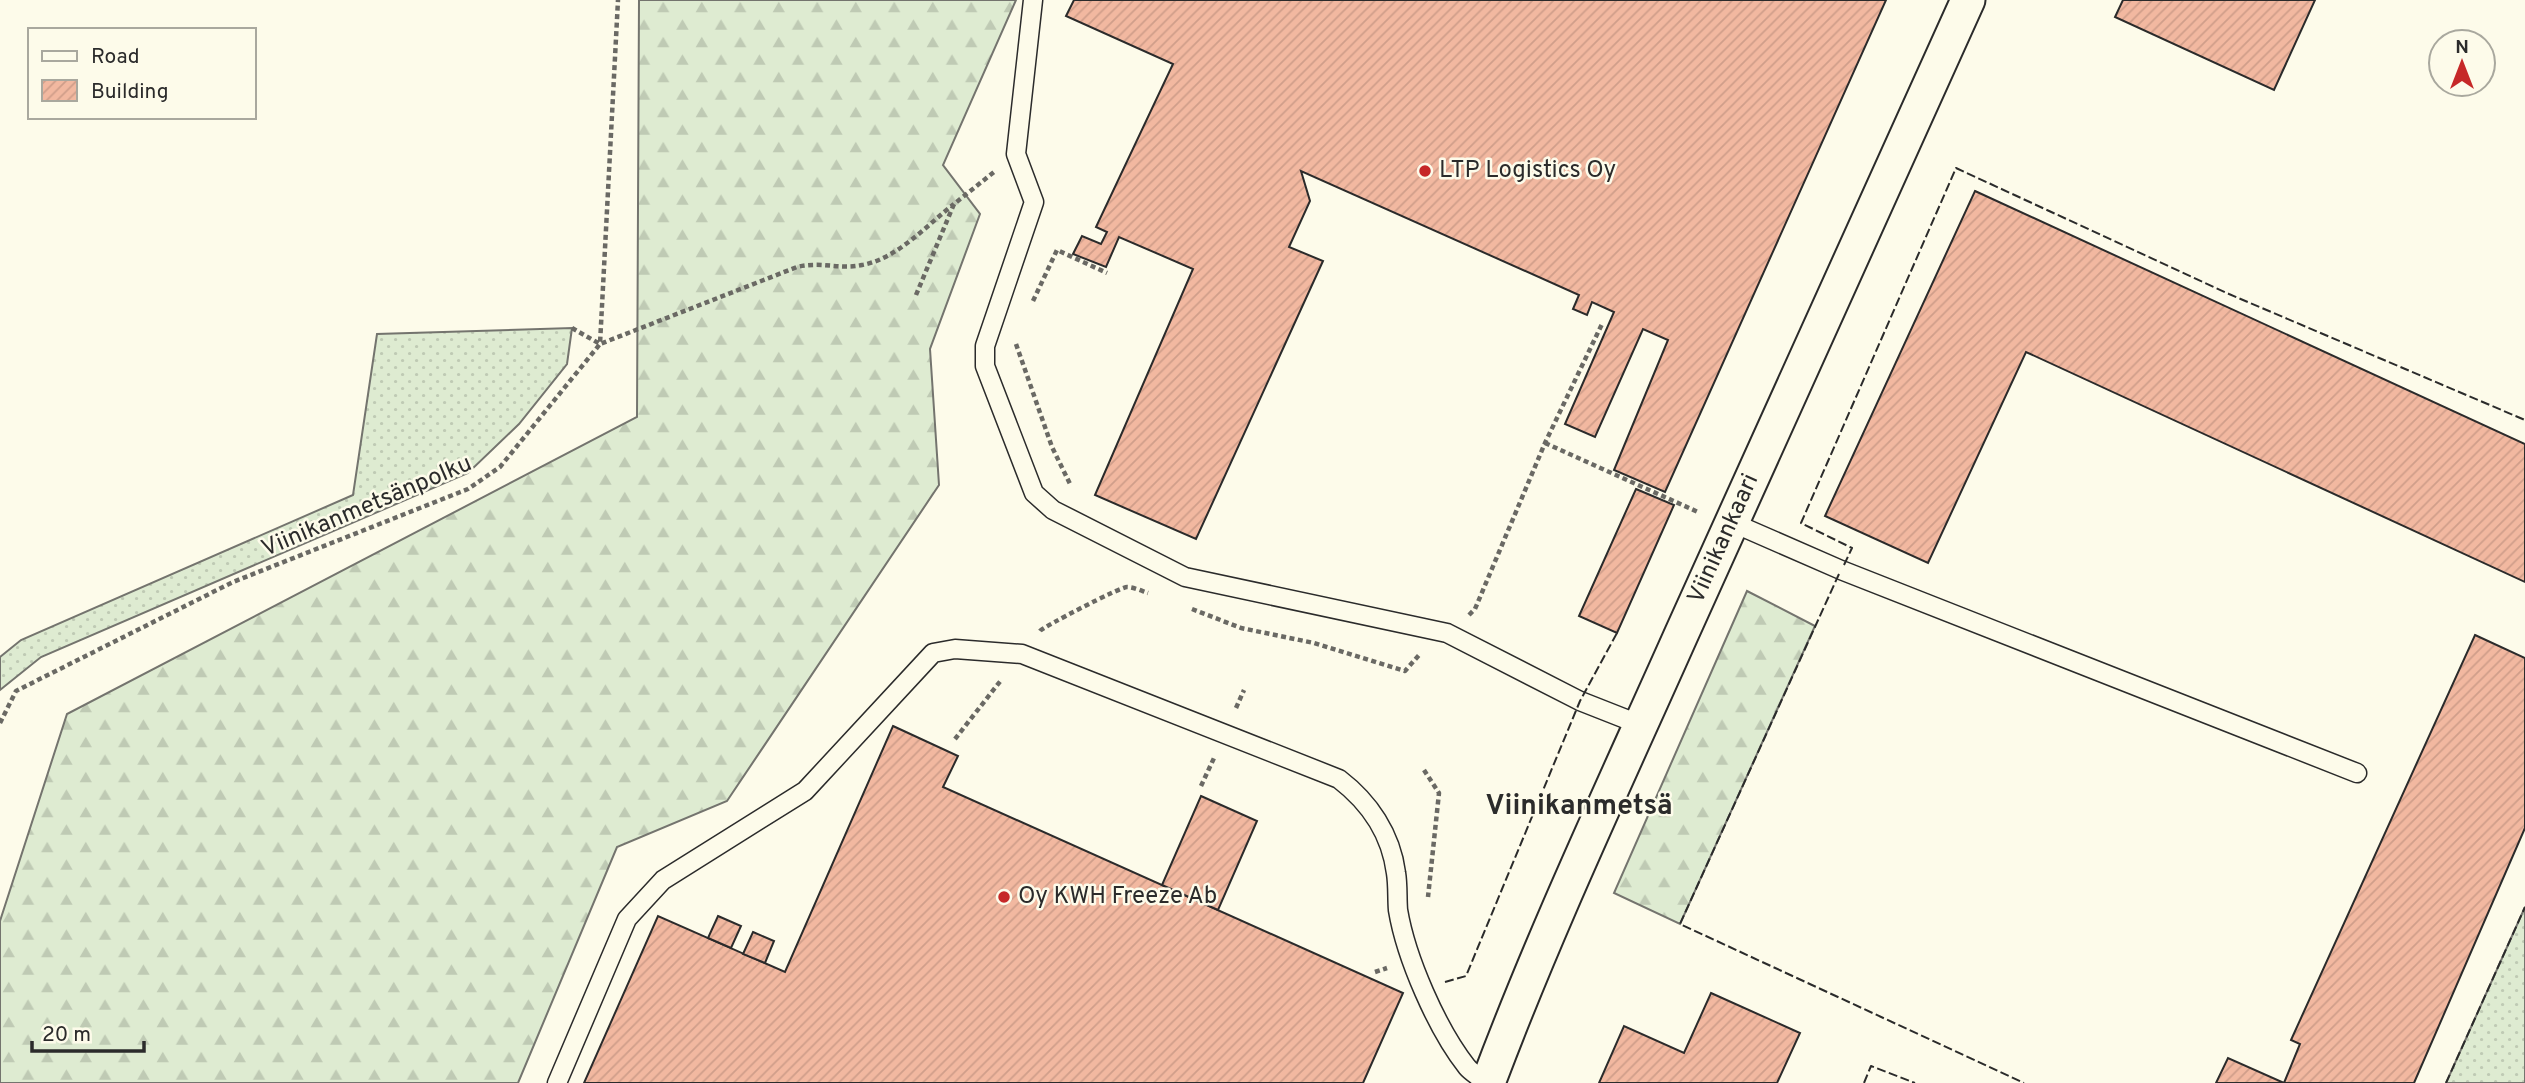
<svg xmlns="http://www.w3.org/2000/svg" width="2525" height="1083" font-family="Overpass,sans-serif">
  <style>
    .grass { fill: url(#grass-dots); stroke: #74746e; stroke-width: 2 }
    .forest { fill: url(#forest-firs); stroke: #74746e; stroke-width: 2 }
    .building { fill: url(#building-hatch); stroke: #2b2b2b; stroke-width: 2 }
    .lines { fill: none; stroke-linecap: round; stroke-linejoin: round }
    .lane-casing { stroke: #2b2b2b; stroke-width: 21 }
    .street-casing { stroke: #2b2b2b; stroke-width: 37 }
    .path { stroke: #6a6964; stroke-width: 4.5; stroke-dasharray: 5 3.5; stroke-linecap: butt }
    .lane { stroke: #fdfbea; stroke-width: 18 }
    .street { stroke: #fdfbea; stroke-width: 33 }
    .fence { stroke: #2b2b2b; stroke-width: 2; stroke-dasharray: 9 3.5; stroke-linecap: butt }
    .poi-dot { fill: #c62828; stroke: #fdfbea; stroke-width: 2.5 }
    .labels { text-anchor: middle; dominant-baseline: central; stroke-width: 5; stroke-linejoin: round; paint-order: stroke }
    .poi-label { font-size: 24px; fill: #2b2b2b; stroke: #fdfbea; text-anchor: start }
    .street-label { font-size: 24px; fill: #2b2b2b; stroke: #fdfbea }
    .quarter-label { font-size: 28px; font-weight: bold; fill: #2b2b2b; stroke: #fdfbea }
  </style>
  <defs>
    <pattern id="grass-dots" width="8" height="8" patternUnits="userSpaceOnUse" patternTransform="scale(1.75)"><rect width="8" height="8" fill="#deebd1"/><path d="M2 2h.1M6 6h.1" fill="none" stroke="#bfcab4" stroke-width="1.8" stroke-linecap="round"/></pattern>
    <pattern id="forest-firs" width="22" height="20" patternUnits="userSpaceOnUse" patternTransform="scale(1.75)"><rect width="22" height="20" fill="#deebd1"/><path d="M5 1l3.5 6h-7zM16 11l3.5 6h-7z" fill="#bfcab4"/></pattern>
    <pattern id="building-hatch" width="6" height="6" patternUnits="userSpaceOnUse" patternTransform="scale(1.75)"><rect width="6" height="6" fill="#f2b8a0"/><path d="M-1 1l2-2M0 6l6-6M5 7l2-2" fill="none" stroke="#d09e8a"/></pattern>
  </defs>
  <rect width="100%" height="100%" fill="#fdfbea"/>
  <g class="grass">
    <path d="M572 328 567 364 519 424 468 473 41 657 0 690V657L21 640 353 495 377 334Z"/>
    <path d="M2525 907V1083H2446Z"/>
  </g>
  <g class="forest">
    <path d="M639 0H1016L943 165 980 214 930 349 939 485 727 801 617 847 518 1083H0V921L67 714 637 417Z"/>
    <path d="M1747 591 1815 626 1680 924 1614 893Z"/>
  </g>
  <g class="building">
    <path d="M1074 0H1886L1665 492 1614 470 1668 340 1643 329 1595 437 1565 424 1614 312 1592 302 1587 315 1573 309 1579 295 1301 171 1310 201 1289 247 1323 261 1196 539 1095 495 1193 269 1119 237 1106 267 1073 254 1082 236 1101 244 1107 232 1096 227 1173 64 1066 16Z"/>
    <path d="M2123 0H2315L2274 90 2115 17Z"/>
    <path d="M1975 191 2525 444V582L2026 352 1928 563 1825 516Z"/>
    <path d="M1636 489 1674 505 1617 633 1579 616Z"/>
    <path d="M2475 635 2525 658V828L2414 1083H2216L2228 1058 2284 1083 2300 1044 2291 1040Z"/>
    <path d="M893 726 958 756 943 787 1403 993 1363 1083H584L658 916 785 972Z"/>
    <path d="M1201 796 1257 821 1218 910 1162 885Z"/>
    <path d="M718 916 741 926 731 948 708 938Z"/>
    <path d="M753 932 774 941 765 963 743 954Z"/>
    <path d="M1711 993 1800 1033 1777 1083H1599L1624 1026 1684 1053Z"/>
  </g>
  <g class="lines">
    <g class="lane-casing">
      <g id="lane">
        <path d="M1033 0 1016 154 1034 202 985 346V366L1034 493 1053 510 1185 577 1447 633 1580 701 1641 725"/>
        <path d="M1731 522 1841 570 2357 773"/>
        <path d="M557 1083 627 919 663 880 805 791 933 653 955 649 1022 654 1339 779C1369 802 1391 834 1396 873 1398 885 1397 898 1398 910 1406 958 1437 1029 1467 1067 1472 1073 1481 1078 1488 1083"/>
      </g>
    </g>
    <g class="street-casing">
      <g id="street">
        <path id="s1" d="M1488 1083C1545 931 1615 783 1681 635 1776 423 1871 211 1968 0"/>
      </g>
    </g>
    <g class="path">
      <path d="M916 295 954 204 994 172"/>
      <path d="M1033 301 1057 250 1107 273"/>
      <path d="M572 328 600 344 797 267C821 261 840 270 862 265 897 259 927 225 954 204"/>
      <path d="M1016 344 1052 447 1071 486"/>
      <path d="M1545 443 1698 512"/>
      <path d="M1192 609 1241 628 1314 643 1405 671 1419 655"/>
      <path d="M1469 615 1475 609 1545 443 1602 324"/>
      <path d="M1040 631C1043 627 1120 587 1127 587 1133 587 1142 591 1148 593"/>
      <path d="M1236 708 1244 690"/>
      <path d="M0 723 16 691 233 582 468 489 500 467 600 344 618 0"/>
      <path d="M955 739 1002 679"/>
      <path d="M1424 770 1439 793 1428 897"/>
      <path d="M1201 786 1214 758"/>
      <path d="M1375 972 1387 968"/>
    </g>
    <use href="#lane" class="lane"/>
    <use href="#street" class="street"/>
    <g class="fence">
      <path d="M1844 565 1852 548 1801 523 1956 168 2229 294 2525 420"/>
      <path d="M1839 574 1680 924 2024 1083"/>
      <path d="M1445 982 1466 976 1580 701 1617 633"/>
      <path d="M1864 1083 1871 1066 1915 1083"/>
      <path d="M2446 1083 2525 907"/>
    </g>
  </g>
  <g class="poi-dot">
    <circle cx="1425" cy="171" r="7"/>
    <circle cx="1004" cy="897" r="7"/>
  </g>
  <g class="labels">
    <g class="poi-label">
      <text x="1439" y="171">LTP Logistics Oy</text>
      <text x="1018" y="897">Oy KWH Freeze Ab</text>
    </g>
    <g class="street-label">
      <text transform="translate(367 507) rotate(-23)">Viinikanmetsänpolku</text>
      <text stroke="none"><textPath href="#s1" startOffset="593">Viinikankaari</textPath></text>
    </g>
    <g class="quarter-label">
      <text x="1579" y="807">Viinikanmetsä</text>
    </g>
  </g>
  <rect x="28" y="28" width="228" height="91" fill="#fdfbea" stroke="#a9a89e" stroke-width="2"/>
  <rect x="42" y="51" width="35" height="10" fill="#fdfbea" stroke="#a9a89e" stroke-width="2"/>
  <text x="91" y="63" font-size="21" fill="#2b2b2b">Road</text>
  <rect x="42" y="80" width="35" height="21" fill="url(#building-hatch)" stroke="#a9a89e" stroke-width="2"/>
  <text x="91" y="98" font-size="21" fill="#2b2b2b">Building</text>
  <g transform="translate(2462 63)"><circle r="33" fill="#fdfbea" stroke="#a9a89e" stroke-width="2"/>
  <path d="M0-5L12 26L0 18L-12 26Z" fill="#c62828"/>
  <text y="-10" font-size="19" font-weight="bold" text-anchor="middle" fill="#2b2b2b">N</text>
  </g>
  <path d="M32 1041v10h112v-10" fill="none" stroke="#2b2b2b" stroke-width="3.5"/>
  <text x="42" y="1041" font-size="21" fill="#2b2b2b" stroke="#fdfbea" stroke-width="5" paint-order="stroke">20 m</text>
</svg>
